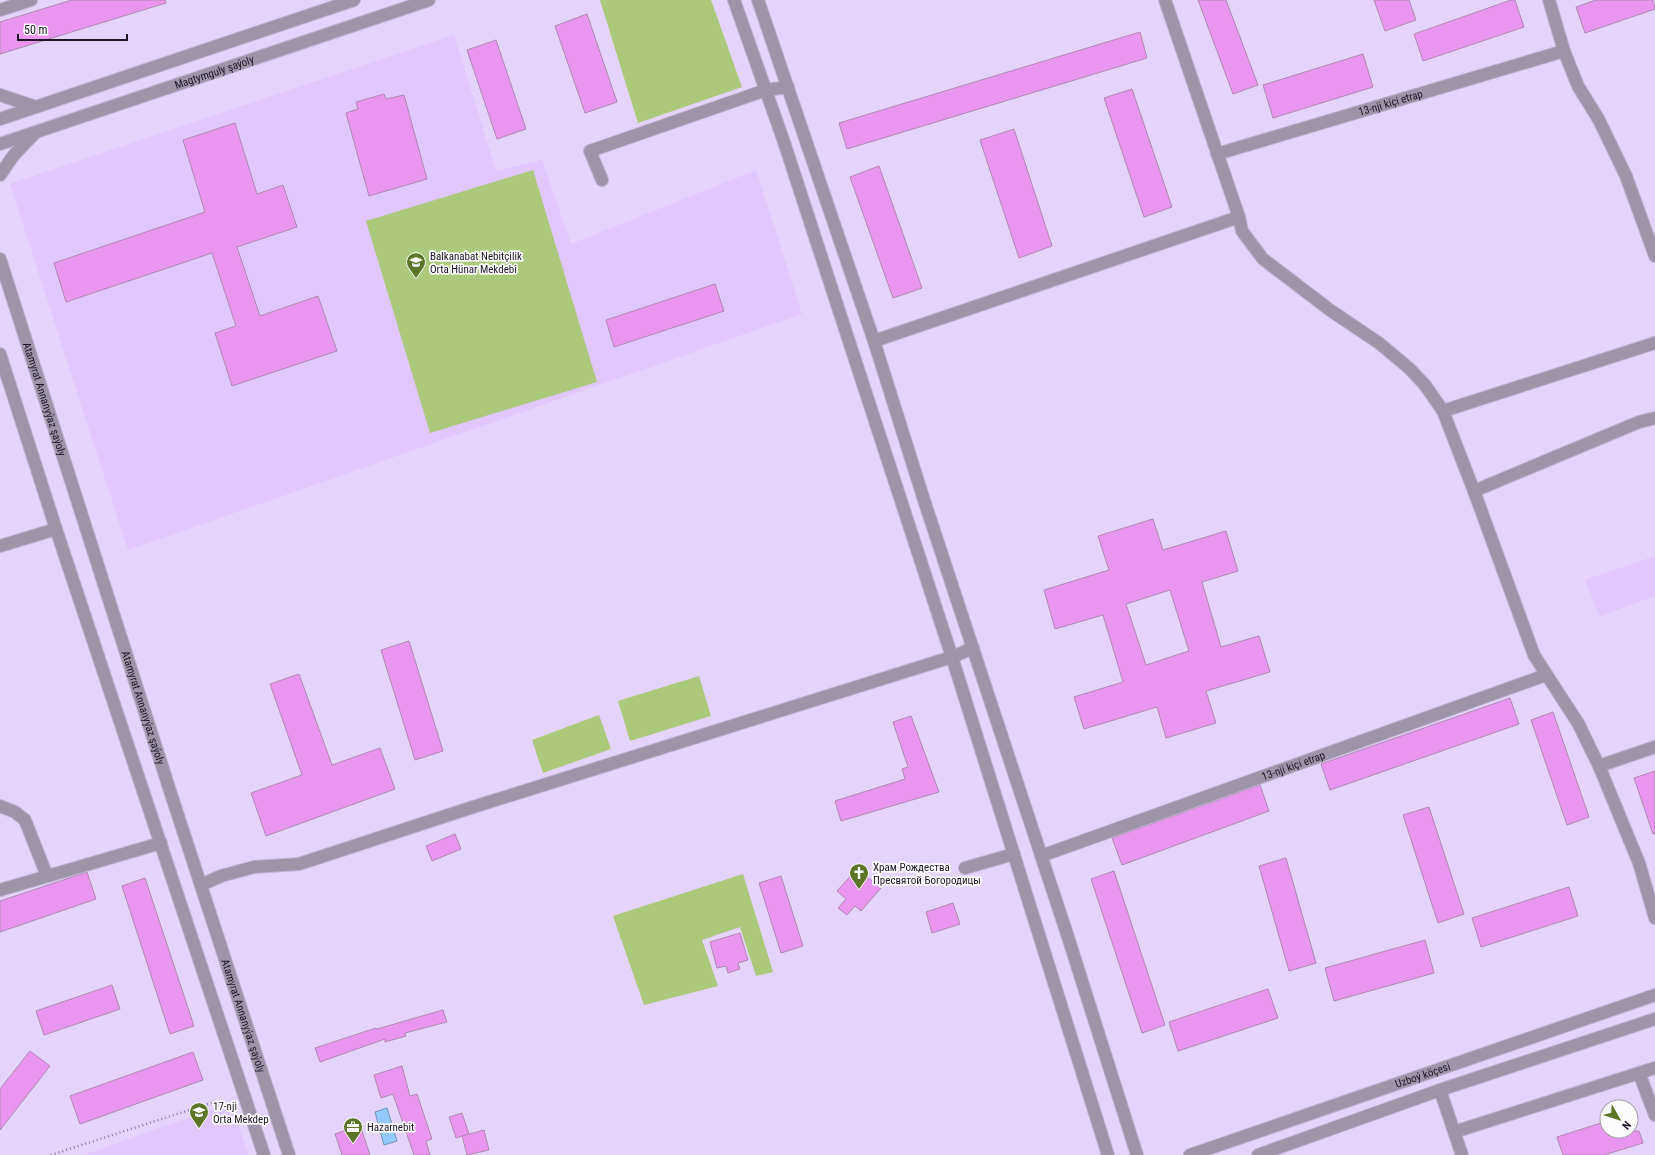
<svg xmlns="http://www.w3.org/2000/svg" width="1655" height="1155" font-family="'Roboto Condensed',sans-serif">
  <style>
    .built { fill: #e0c7ff }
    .green { fill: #acc87a }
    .water { fill: #91cafb; stroke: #6e94bb }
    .building { fill: #ea95ef; stroke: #ae89b0; fill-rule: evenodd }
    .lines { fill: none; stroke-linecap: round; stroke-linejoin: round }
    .minor-casing { stroke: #c0b1d4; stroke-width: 14 }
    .path { stroke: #8c7f9c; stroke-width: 2.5; stroke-dasharray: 1 3; stroke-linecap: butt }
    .minor { stroke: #9d94a9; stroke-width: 12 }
    .labels { text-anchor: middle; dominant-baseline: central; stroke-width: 3.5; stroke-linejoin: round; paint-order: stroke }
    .street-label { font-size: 11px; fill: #1e1627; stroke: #fcfcfc }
    .poi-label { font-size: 11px; fill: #1e1627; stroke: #fcfcfc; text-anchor: start }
  </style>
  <rect width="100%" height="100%" fill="#e4d3fa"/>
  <g class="built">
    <path d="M454 35 496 171 542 160 571 244 756 170 802 314 128 550 10 184Z"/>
    <path d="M1655 556V596L1600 616 1585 580Z"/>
    <path d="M232 1103 248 1155H83Z"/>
  </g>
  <g class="green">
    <path d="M600 0H711L742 87 638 123Z"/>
    <path d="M533 170 597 382 430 433 366 221Z"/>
    <path d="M699 676 711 716 630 741 618 701Z"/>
    <path d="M599 715 611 749 543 773 532 740Z"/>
    <path d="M743 874 773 972 756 976 740 927 702 940 718 986 644 1005 613 916Z"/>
  </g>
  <path class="water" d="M387 1108 397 1141 384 1145 375 1112Z"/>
  <g class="building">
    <path d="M72 0H165L166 3 0 54V22Z"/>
    <path d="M1198 0H1226L1258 85 1233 94Z"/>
    <path d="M1374 0H1409L1416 20 1385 31Z"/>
    <path d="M1511 0H1515L1524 27 1423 61 1414 34Z"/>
    <path d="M1596 0H1653L1655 9 1585 33 1576 7Z"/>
    <path d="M587 14 617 102 585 113 555 26Z"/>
    <path d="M1140 32 1147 58 847 149 839 123Z"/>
    <path d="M496 40 526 129 497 139 467 50Z"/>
    <path d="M1363 54 1373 87 1273 118 1263 85Z"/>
    <path d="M1132 89 1172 207 1144 217 1104 98Z"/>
    <path d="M384 94 386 99 404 95 427 179 369 196 346 113 358 109 356 102Z"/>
    <path d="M235 123 257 194 283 185 297 227 237 247 260 316 318 296 337 351 232 386 215 333 236 326 212 253 66 302 54 263 205 212 183 140Z"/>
    <path d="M1014 129 1052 246 1019 258 980 140Z"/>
    <path d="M879 166 922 288 893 298 850 177Z"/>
    <path d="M715 284 724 311 614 347 606 320Z"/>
    <path d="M1153 519 1163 550 1226 531 1238 571 1202 582 1221 647 1259 636 1270 672 1206 691 1216 723 1166 738 1157 707 1084 729 1074 697 1123 682 1103 615 1055 629 1044 590 1109 570 1098 536ZM1170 590 1189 651 1146 665 1126 604Z"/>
    <path d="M409 641 443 751 415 760 381 650Z"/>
    <path d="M299 674 332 765 380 748 395 789 266 836 251 793 302 775 270 684Z"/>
    <path d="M1510 698 1519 724 1330 790 1321 764Z"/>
    <path d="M1553 712 1589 817 1567 825 1531 720Z"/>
    <path d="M911 716 939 792 841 821 835 801 905 779 902 769 908 767 893 722Z"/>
    <path d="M1655 771V834H1653L1634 778Z"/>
    <path d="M1260 785 1269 811 1122 865 1112 838Z"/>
    <path d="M1429 807 1464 914 1438 923 1403 815Z"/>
    <path d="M455 834 461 849 432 861 426 846Z"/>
    <path d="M1286 858 1316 963 1289 971 1259 866Z"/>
    <path d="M857 869 881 888 861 911 855 906 847 915 838 908 846 899 837 891Z"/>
    <path d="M1114 871 1165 1025 1142 1033 1091 879Z"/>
    <path d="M87 872 96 899 0 932V901Z"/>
    <path d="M781 876 803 946 781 953 759 883Z"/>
    <path d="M145 878 194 1026 170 1034 122 886Z"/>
    <path d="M1569 887 1578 916 1481 947 1472 918Z"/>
    <path d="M953 903 960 924 932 933 926 912Z"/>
    <path d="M740 933 748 960 738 963 740 969 728 973 726 966 717 968 710 942Z"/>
    <path d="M1425 940 1434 973 1334 1001 1325 968Z"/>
    <path d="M112 985 120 1009 44 1035 36 1011Z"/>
    <path d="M1268 989 1278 1018 1178 1051 1169 1022Z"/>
    <path d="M443 1010 447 1022 405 1033 406 1036 385 1042V1039L320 1062 315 1048 376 1028 377 1029Z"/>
    <path d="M30 1051 50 1066 0 1130V1089Z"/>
    <path d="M193 1052 203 1080 80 1124 70 1096Z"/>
    <path d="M402 1066 410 1096 417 1094 432 1139 426 1141 430 1155H414L393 1094 381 1098 374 1075Z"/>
    <path d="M462 1113 469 1134 456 1138 449 1117Z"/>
    <path d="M1607 1121V1131H1639L1643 1143 1604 1155H1563L1557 1137Z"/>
    <path d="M360 1125 370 1155H342L335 1134Z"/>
    <path d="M484 1130 489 1150 467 1155 462 1136Z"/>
  </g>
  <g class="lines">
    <g class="minor-casing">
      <g id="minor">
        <path d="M734 0 784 142 952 657 1108 1155"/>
        <path d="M758 0 874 341 923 497 1068 937 1137 1155"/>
        <path d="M1165 0 1239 217 1242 231 1263 259 1330 310 1379 343 1410 369 1425 385 1443 411"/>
        <path d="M1549 0 1564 51 1578 86 1599 120 1626 176 1655 256"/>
        <path d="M0 10 31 0"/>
        <path d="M0 95 36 107"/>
        <path d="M0 119 354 0"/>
        <path id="s1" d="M0 144 429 0"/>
        <path id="s2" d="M1217 154 1564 51"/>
        <path d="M0 175 13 156 35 133"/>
        <path d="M602 180 590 151 766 90 788 87"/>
        <path id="s3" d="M0 259 171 794 289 1155"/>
        <path d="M874 341 1239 217"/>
        <path d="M0 354 56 529 264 1155"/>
        <path d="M1655 418 1639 422 1474 491 1534 655 1578 723 1599 766 1639 863 1655 918"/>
        <path d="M1474 491 1443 411 1655 343"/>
        <path d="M0 546 56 529"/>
        <path d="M1599 766 1655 747"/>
        <path d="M0 806 15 812 25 820 47 876"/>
        <path id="s4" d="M1041 856 1546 675"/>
        <path d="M965 868 1014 854"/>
        <path d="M201 885 221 876 254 867 299 864 470 808 952 657 973 648"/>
        <path d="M0 890 161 843"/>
        <path d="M1639 1073 1655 1115"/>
        <path d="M1440 1090 1462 1155"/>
        <path d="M1454 1132 1655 1068"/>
        <path id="s5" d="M1190 1155 1655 995"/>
        <path d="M1258 1155 1440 1090 1655 1019"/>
      </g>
    </g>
    <path class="path" d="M51 1155 217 1101"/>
    <use href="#minor" class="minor"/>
  </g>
  <defs>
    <g id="university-pin" transform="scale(1)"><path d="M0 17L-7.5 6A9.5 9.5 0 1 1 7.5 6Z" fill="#5c7527" stroke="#fcfcfc"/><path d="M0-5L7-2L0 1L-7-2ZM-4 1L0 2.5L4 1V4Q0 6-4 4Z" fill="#fff"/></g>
    <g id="church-pin" transform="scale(1)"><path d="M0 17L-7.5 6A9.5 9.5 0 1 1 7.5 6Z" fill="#5c7527" stroke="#fcfcfc"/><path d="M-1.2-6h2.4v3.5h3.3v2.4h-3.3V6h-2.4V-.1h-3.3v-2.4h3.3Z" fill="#fff"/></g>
    <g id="school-pin" transform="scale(1)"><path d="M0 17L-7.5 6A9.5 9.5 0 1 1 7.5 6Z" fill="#5c7527" stroke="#fcfcfc"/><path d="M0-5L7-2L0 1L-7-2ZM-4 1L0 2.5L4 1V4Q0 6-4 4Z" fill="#fff"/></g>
    <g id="office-pin" transform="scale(1)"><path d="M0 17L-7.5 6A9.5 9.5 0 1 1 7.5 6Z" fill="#5c7527" stroke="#fcfcfc"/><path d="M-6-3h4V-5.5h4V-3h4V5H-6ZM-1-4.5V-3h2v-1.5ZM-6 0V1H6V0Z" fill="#fff"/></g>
  </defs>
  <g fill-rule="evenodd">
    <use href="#university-pin" x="416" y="262"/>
    <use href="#church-pin" x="859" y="873"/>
    <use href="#school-pin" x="199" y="1112"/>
    <use href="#office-pin" x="353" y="1127"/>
  </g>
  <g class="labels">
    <g class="street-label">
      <text stroke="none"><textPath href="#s1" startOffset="226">Magtymguly şaýoly</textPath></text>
      <text stroke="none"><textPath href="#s2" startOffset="181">13-nji kiçi etrap</textPath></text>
      <text stroke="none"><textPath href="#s3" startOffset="147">Atamyrat Annanyýaz şaýoly</textPath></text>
      <text stroke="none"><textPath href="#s3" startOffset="471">Atamyrat Annanyýaz şaýoly</textPath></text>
      <text stroke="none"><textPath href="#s4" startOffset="268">13-nji kiçi etrap</textPath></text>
      <text stroke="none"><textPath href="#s3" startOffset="795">Atamyrat Annanyýaz şaýoly</textPath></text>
      <text stroke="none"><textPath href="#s5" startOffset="246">Uzboý köçesi</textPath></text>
    </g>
    <g class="poi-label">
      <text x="430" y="256">Balkanabat Nebitçilik<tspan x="430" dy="13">Orta Hünar Mekdebi</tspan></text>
      <text x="873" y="867">Храм Рождества<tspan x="873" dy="13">Пресвятой Богородицы</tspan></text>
      <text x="213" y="1106">17-nji<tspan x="213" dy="13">Orta Mekdep</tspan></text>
      <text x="367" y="1127">Hazarnebit</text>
    </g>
  </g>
  <g transform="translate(1619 1119) rotate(129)"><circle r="19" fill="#fcfcfc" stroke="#a3a0a7"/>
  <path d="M0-3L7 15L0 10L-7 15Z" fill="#5c7527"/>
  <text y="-6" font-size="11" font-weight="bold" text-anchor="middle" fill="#1e1627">N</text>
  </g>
  <path d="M18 34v6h109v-6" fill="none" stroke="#1e1627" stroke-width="2"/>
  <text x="24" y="34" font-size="12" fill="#1e1627" stroke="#fcfcfc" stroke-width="3" paint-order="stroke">50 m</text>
</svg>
